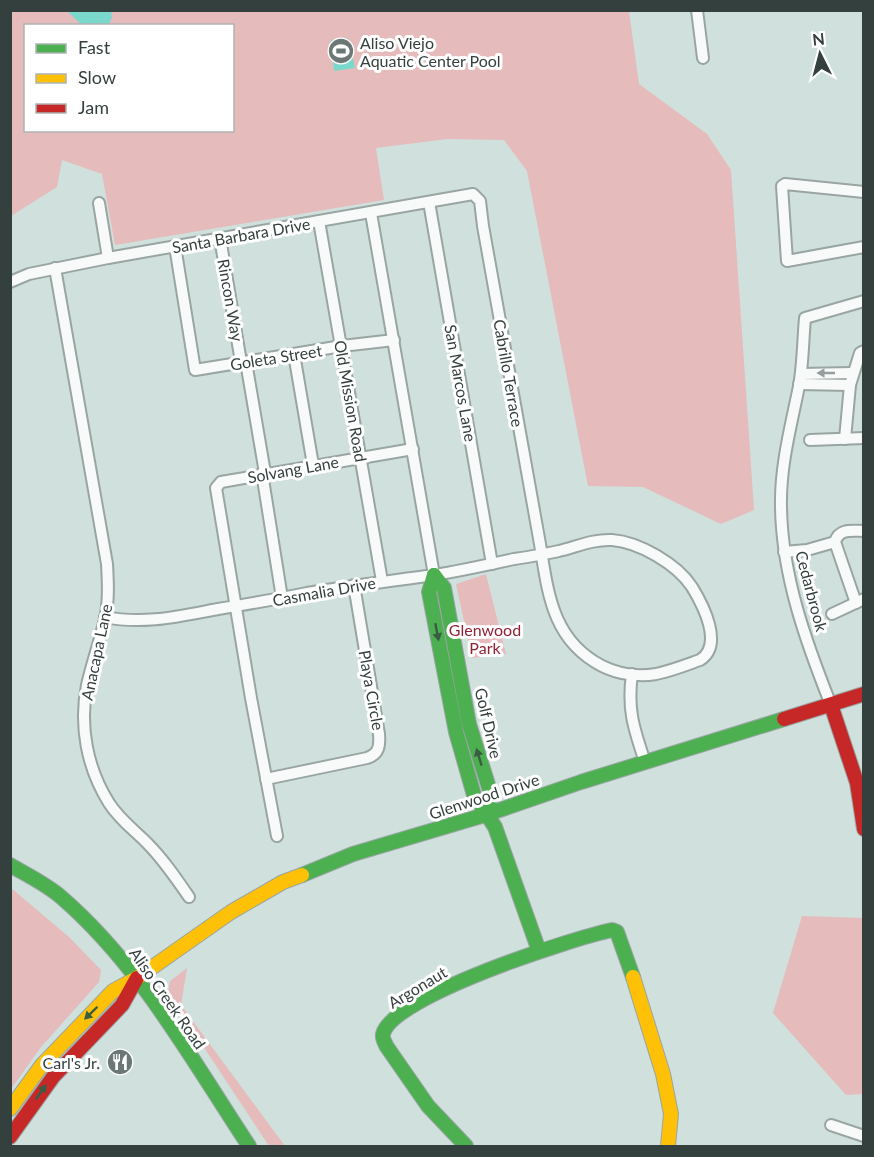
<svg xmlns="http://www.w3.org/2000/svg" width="874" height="1157" font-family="Lato,sans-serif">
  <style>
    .green { fill: #e5bbbc; fill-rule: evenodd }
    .water { fill: #7ad9cc }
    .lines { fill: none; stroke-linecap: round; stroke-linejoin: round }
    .street-casing { stroke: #99a5a3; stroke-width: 14 }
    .fast-casing { stroke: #99a5a3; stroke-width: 16 }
    .slow-casing { stroke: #99a5a3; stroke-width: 16 }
    .jam-casing { stroke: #99a5a3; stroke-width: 16 }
    .street { stroke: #f8fafa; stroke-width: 10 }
    .fast { stroke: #4caf50; stroke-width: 14 }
    .slow { stroke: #ffc107; stroke-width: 14 }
    .jam { stroke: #c62828; stroke-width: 14 }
    .oneway { fill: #969d9c }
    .oneway2 { fill: #3a5c42 }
    .labels { text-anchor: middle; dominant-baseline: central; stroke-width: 6; stroke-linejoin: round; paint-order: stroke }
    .poi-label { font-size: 16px; fill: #34403e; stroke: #fff; text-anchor: start }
    .street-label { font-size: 16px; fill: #34403e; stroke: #fff }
    .park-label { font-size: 16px; fill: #912235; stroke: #fff }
  </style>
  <rect width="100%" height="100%" fill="#d0e0dd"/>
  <g class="green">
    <path d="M11 11H629L639 84 707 134 731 170 754 510 721 524 643 487 588 486 527 171 504 140 447 139 376 148 384 200 115 245 102 174 62 160 57 187 11 216ZM26 26H232V130H26Z"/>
    <path d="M486 574 506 654 472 658 456 584Z"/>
    <path d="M11 888 69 937 101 970 99 982 41 1047 11 1089Z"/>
    <path d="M802 916 863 918V1094L846 1095 773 1013Z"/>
    <path d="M187 968 181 1005 285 1146H269L168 993 170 981Z"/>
  </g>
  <g class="water">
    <path d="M67 11H111L112 17 109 25H82Z"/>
    <path d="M348 38 355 68 334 71 331 40Z"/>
  </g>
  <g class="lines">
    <g class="street-casing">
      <g id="street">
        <path d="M697 10 703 58"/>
        <path d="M864 192 785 184 782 186 787 261 864 247"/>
        <path d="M429 202 492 564"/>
        <path d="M99 203 108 258"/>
        <path d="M371 213 434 575"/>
        <path d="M319 221 382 581"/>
        <path d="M220 238 241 362"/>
        <path d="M175 246 195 370 342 346 394 340"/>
        <path d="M55 268 107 564C108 582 109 601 105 619 100 641 92 663 87 685 79 726 87 768 109 803 119 819 134 830 147 843 163 859 176 878 189 897"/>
        <path d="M10 282 29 274 108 258 473 194 480 201 483 226 540 544C548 593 552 640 602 666 618 674 638 677 656 674 671 671 686 665 700 660 724 645 703 605 692 587 677 564 639 542 612 540 593 539 576 547 559 551 544 554 529 557 514 559 487 565 460 571 434 575 391 581 349 586 307 593 278 599 248 604 218 609 180 616 144 625 105 617"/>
        <path d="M294 354 313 465"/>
        <path d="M246 362 265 473"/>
        <path d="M801 374 852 373"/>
        <path d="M799 384 850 385"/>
        <path d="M845 439 850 385 860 353 864 351"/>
        <path d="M810 440 864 438"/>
        <path d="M262 473 282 598"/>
        <path d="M835 542 856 603"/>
        <path d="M784 552 807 550 835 542C839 528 852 531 864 531"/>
        <path d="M832 614 864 599"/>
        <path d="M632 674C627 710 634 729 645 762"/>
        <path d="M831 705C806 642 782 576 781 507 780 466 791 426 799 386 803 364 803 340 805 318L864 301"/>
        <path d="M266 779 367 758C379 754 380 746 379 734L354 585"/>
        <path d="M277 836 251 698 216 488 221 482 413 449"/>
        <path d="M831 1125 864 1136"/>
      </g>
    </g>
    <g class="fast-casing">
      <g id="fast">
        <path d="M434 575 429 592 456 732 474 795 495 827 539 951"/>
        <path d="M434 575 444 588 469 724 490 791 488 814"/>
        <path d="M10 865C27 875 46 884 61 897 140 965 192 1060 249 1146"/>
        <path d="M302 875 353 854 488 814 581 782 784 719"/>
        <path d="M466 1146 428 1106 387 1047C385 1043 382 1039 383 1034 392 996 574 938 612 930L617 932 633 977"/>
      </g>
    </g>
    <g class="slow-casing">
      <g id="slow">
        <path d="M633 977 663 1074 671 1114 668 1146"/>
        <path d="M10 1109 42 1065 113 991 137 978 231 912 283 882 302 875"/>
      </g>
    </g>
    <g class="jam-casing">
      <g id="jam">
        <path d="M831 705 857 783 864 829"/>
        <path d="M784 719 864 694"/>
        <path d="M10 1137 53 1077 122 1005 137 978"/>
      </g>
    </g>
    <use href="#street" class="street"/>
    <use href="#fast" class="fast"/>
    <use href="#slow" class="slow"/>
    <use href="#jam" class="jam"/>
  </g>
  <defs><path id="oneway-solid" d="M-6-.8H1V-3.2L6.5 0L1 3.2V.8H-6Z" transform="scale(1.5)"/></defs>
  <use class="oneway" href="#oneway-solid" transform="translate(826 373) rotate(180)"/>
  <g class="oneway2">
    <use href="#oneway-solid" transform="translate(437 632) rotate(79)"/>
    <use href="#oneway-solid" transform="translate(479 757) rotate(-107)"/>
    <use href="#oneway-solid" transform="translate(91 1013) rotate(136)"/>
    <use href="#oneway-solid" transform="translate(41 1092) rotate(-54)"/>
  </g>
  <defs>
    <g id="stadium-disc" transform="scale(1.35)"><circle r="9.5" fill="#6b7876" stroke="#fff"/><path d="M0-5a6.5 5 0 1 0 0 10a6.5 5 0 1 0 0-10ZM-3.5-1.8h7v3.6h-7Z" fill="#fff"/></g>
    <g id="restaurant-disc" transform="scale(1.35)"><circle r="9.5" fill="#6b7876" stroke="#fff"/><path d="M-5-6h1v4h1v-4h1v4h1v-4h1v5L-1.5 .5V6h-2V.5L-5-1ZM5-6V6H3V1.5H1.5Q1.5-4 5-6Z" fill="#fff"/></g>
  </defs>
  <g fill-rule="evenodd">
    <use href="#stadium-disc" x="341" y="51"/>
    <use href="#restaurant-disc" x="120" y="1062"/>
  </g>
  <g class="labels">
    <g class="poi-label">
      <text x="360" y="42">Aliso Viejo<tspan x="360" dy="18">Aquatic Center Pool</tspan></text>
      <text x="100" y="1062" text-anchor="end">Carl's Jr.</text>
    </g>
    <g class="street-label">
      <text transform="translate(241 235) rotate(-10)">Santa Barbara Drive</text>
      <text transform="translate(231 300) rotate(80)">Rincon Way</text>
      <text transform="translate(276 357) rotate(-9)">Goleta Street</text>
      <text transform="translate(509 373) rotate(80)">Cabrillo Terrace</text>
      <text transform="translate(461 383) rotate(80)">San Marcos Lane</text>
      <text transform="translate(351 401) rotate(80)">Old Mission Road</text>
      <text transform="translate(293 469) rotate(-10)">Solvang Lane</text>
      <text transform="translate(324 591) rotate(-10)">Casmalia Drive</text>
      <text transform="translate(812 591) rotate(75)">Cedarbrook</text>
      <text transform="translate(96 652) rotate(-78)">Anacapa Lane</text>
      <text transform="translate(372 690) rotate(80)">Playa Circle</text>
      <text transform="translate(489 723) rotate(77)">Golf Drive</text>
      <text transform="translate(484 796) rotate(-18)">Glenwood Drive</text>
      <text transform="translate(417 987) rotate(-31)">Argonaut</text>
      <text transform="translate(168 998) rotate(55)">Aliso Creek Road</text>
    </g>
    <g class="park-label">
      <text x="485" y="629">Glenwood<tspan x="485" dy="18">Park</tspan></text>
    </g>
  </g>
  <rect width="874" height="1157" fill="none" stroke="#34403e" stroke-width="24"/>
  <rect x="24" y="24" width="210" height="108" fill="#ffffff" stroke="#aeb3b2" stroke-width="1.5"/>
  <rect x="36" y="44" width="30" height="9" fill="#4caf50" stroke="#aeb3b2" stroke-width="1.5"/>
  <text x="78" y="54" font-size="18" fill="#34403e">Fast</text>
  <rect x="36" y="74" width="30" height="9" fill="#ffc107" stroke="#aeb3b2" stroke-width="1.5"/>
  <text x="78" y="84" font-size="18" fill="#34403e">Slow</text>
  <rect x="36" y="104" width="30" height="9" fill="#c62828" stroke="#aeb3b2" stroke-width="1.5"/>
  <text x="78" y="114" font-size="18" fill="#34403e">Jam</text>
  <g transform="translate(820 54) rotate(354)" stroke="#ffffff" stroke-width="4.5" paint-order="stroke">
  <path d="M0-4.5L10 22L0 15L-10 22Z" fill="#34403e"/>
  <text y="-9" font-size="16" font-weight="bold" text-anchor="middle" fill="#34403e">N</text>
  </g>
</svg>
